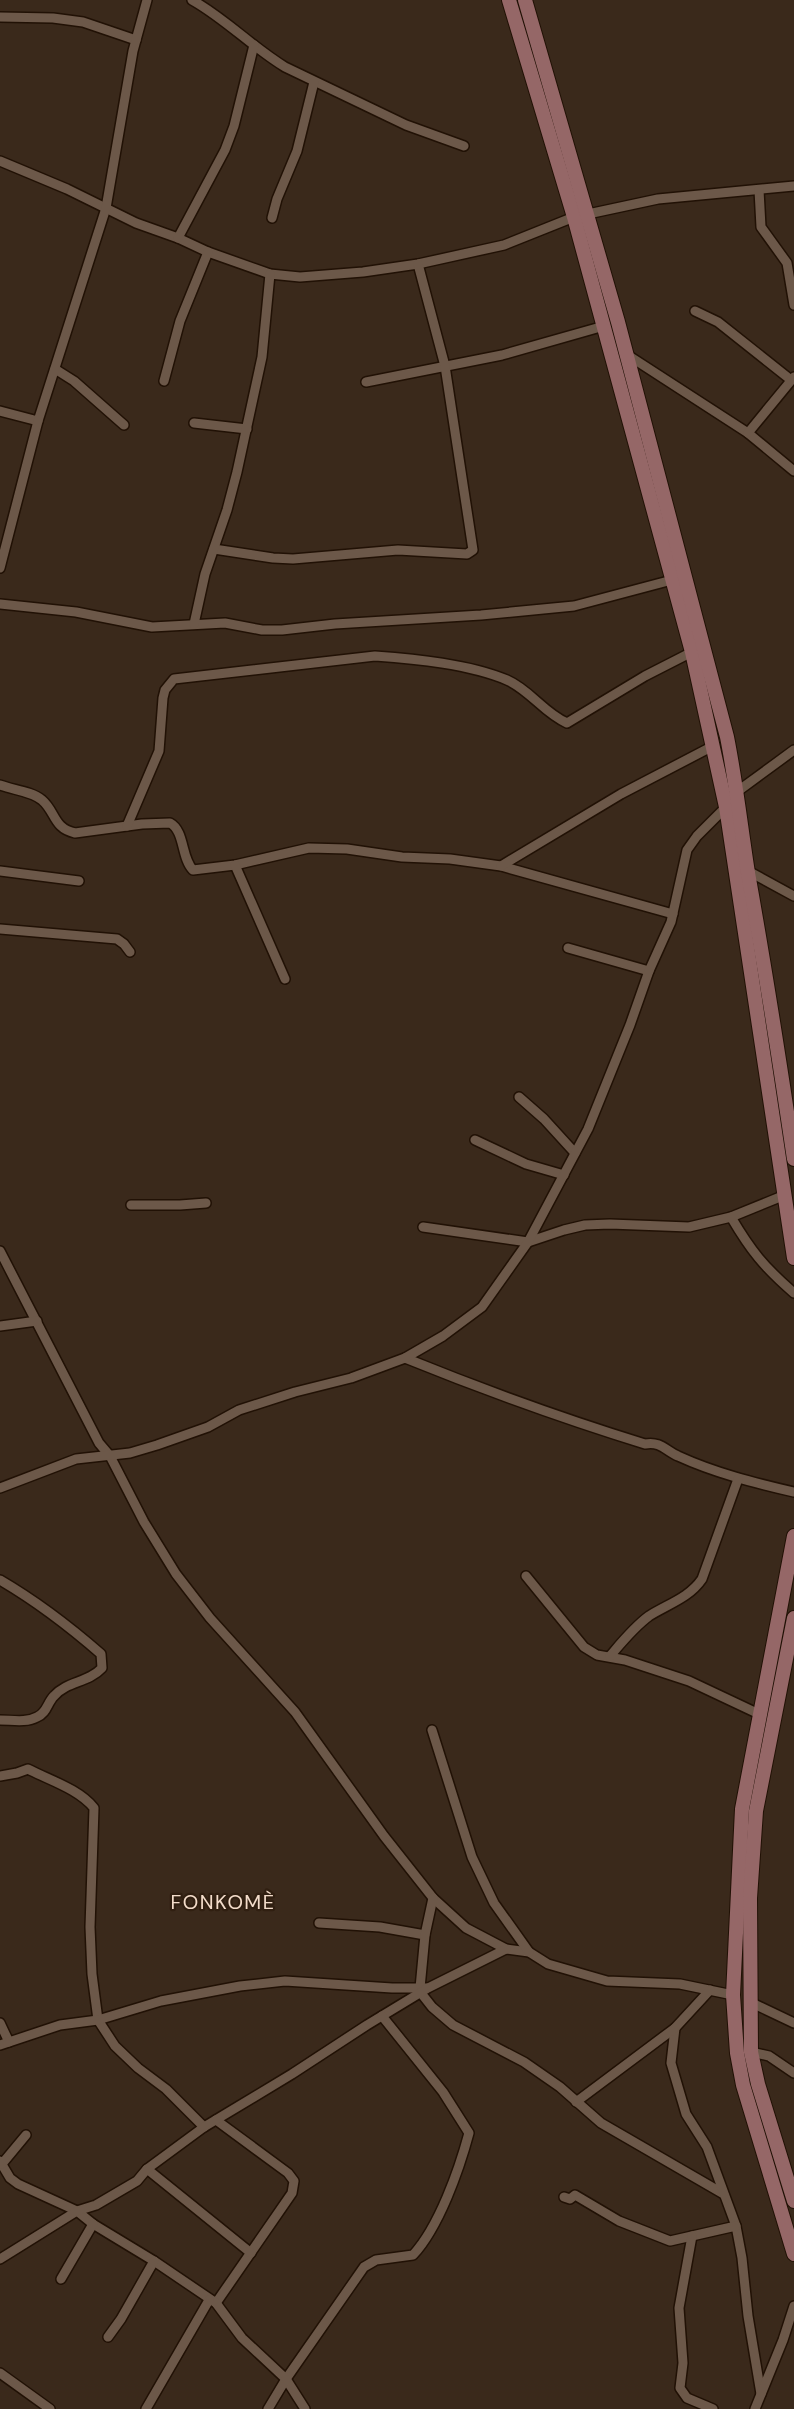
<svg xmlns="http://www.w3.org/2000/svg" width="794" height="2409" font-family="'DM Sans',sans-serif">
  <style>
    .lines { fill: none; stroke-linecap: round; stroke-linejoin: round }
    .street-casing { stroke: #211105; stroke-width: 12 }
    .secondary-casing { stroke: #211105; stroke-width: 16 }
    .street { stroke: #6c5849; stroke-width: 9 }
    .secondary { stroke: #956767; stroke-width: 14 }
    .labels { text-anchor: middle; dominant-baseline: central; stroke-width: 4.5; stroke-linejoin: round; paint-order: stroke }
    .quarter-label { font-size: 20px; letter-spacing: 1.5px; fill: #f3dcca; stroke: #301f11 }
  </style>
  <rect width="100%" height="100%" fill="#3a291b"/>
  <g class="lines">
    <g class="street-casing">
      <g id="street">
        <path d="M192 0C226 19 252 47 285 67L406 125 464 146"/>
        <path d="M0 17 53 18 83 22 136 40"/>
        <path d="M0 161 67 189 136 223 178 238 208 252 270 274 300 277 363 272 418 264 504 245 574 217 658 199 794 186"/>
        <path d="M759 190 761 227 787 263 794 305"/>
        <path d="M272 218 277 199 297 151 314 82"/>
        <path d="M178 238 225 150 234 126 254 45"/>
        <path d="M695 311 718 322 791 380"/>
        <path d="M626 354 748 433 794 471"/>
        <path d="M55 369 74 381 124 425"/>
        <path d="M164 381 180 321 208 252"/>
        <path d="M366 382 502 355 604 326"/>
        <path d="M0 411 38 421"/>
        <path d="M194 423 247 429"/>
        <path d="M748 433 794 377"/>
        <path d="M214 549 273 558 293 559 398 550 467 554 473 550 445 366 418 264"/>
        <path d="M0 568 38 421 106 208 133 51 147 0"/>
        <path d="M0 604 76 612 152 627 225 623 262 630H282L335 624 481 615 574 606 672 580"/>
        <path d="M194 624 205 574 227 510 237 472 262 357 270 274"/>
        <path d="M0 785C13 790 31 791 42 800 56 812 53 828 75 833L142 824 170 823C185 831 181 858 193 870L235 865 309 848 347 849 402 857 450 859 501 866 673 914"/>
        <path d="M127 826 159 751 163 698 165 690 174 679 375 656C416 659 469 664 507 680 530 690 544 713 567 723L645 676 692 652"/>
        <path d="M235 865 285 979"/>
        <path d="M501 866 621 794 713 746"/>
        <path d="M0 871 79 881"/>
        <path d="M748 871 794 896"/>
        <path d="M0 929 117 939 124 944 130 952"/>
        <path d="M568 948 649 971"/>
        <path d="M519 1097 544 1119 575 1153"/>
        <path d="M475 1140 526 1164 564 1175"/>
        <path d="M131 1205H180L206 1203"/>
        <path d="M731 1217C751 1251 764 1267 794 1293"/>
        <path d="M423 1227 528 1242 564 1230 585 1225 610 1224 689 1227 731 1217 785 1195"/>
        <path d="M0 1251 99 1443 110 1456 144 1522 176 1574 210 1618 295 1712 384 1836 433 1898 466 1928 506 1949 529 1952 548 1964 607 1981 680 1984 733 1995"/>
        <path d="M0 1326 37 1321"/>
        <path d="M405 1358C484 1390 564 1419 645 1444 661 1441 666 1451 678 1456 715 1473 755 1483 794 1492"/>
        <path d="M0 1488 76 1459 130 1453 157 1445 208 1427 239 1410 295 1392 351 1378 405 1358 443 1336 482 1307 528 1242 588 1129 630 1025 649 971 671 922 687 850 697 836 726 807 738 791 794 750"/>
        <path d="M526 1576 584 1647 597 1655 625 1660 689 1681 759 1714"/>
        <path d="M0 1580C36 1601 70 1627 101 1654L102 1668C88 1683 67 1681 54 1696 47 1703 47 1713 37 1717 26 1723 12 1720 0 1720"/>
        <path d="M610 1656C622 1642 634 1627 649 1616 668 1604 689 1598 702 1579L738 1479"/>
        <path d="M432 1730 472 1857 494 1903 529 1952"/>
        <path d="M0 1776 17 1773 28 1769C49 1780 79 1789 94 1808L90 1927 92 1974 98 2020 115 2046 138 2068 166 2089 204 2127"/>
        <path d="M319 1923 380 1927 425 1935"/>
        <path d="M420 1988 425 1935 433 1898"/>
        <path d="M421 1993 432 2007 453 2025 524 2062 560 2087 601 2123 722 2193"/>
        <path d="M750 2002 794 2023"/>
        <path d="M0 2023 9 2042"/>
        <path d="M675 2028 671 2063 686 2114 707 2147 736 2226 742 2258 748 2316 761 2394"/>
        <path d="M0 2045 60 2025 98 2020 161 2001 240 1986 285 1981 392 1988H427"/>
        <path d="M751 2052 769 2056 794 2073"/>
        <path d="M576 2102 675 2028 710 1990"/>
        <path d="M216 2120 288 2173 294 2181 292 2193 216 2303"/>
        <path d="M0 2161 10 2178 18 2184 77 2211 93 2224 154 2261 216 2303 242 2338 286 2379 305 2409"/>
        <path d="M2 2164 26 2135"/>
        <path d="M147 2169 251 2253"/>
        <path d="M564 2197 570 2199 575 2195 619 2221 670 2241 736 2226"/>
        <path d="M692 2236 679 2308 683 2363 680 2388 687 2398 713 2409"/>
        <path d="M0 2259 77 2211 96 2205 137 2181 147 2169 204 2127 292 2074 367 2025 428 1988 506 1949"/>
        <path d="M61 2279 93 2224"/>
        <path d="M108 2337 121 2319 154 2261"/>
        <path d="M0 2373 50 2409"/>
        <path d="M146 2409 209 2300"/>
        <path d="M268 2409 286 2379 364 2267 376 2260 413 2255C439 2227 459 2170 469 2133L443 2092 382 2016"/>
        <path d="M755 2409 783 2340 794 2306"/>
      </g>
    </g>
    <g class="secondary-casing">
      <g id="secondary">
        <path d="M509 0 574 217 692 652 726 807 794 1258"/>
        <path d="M525 0 618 322 727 737C736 782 741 828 748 873 765 968 780 1064 794 1159"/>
        <path d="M794 1536 742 1809 733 1995 737 2053 743 2085 794 2254"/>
        <path d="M794 1618 756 1811 750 1898 751 2052 758 2084 794 2201"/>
      </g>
    </g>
    <use href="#street" class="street"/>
    <use href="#secondary" class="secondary"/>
  </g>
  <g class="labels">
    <g class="quarter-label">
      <text x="223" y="1902">FONKOMÈ</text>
    </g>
  </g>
</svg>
